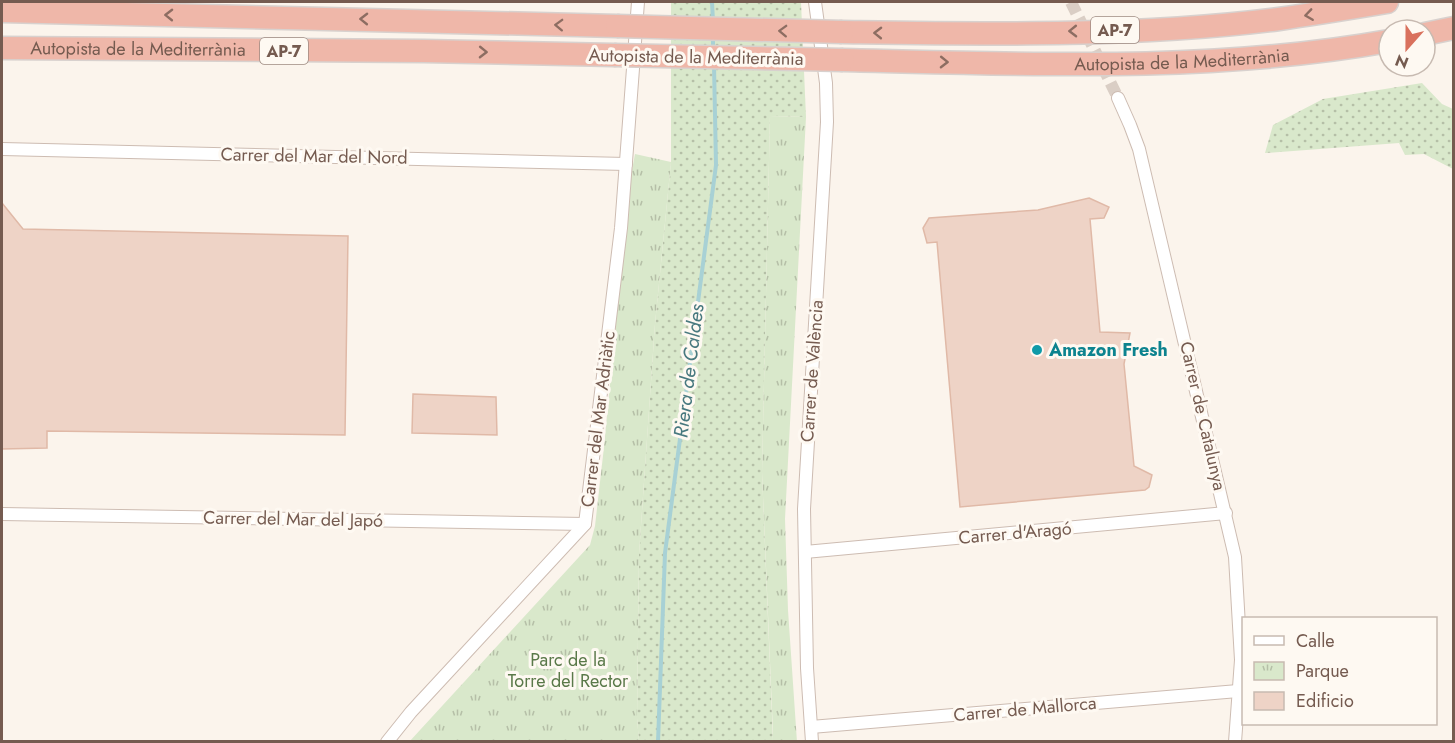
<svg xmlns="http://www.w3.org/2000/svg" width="1455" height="743" font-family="Jost,sans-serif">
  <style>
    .grass { fill: url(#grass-dots) }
    .park { fill: url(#park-tufts) }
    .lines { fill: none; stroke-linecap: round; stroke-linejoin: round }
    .stream { stroke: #a8d1d5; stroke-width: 4 }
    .building { fill: #eed3c6; stroke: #e0b9a7; stroke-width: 1.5 }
    .street-tunnel { stroke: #dacec5; stroke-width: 12; stroke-dasharray: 12 6; stroke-linecap: butt }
    .street-casing { stroke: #cdbcb2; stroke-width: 14 }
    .highway-casing { stroke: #d8d1ce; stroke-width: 25 }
    .street { stroke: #fff; stroke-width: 12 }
    .highway { stroke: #efb7a9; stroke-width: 22 }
    .highway-bridge-casing { stroke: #d8d1ce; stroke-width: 25; stroke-linecap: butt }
    .highway-bridge { stroke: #efb7a9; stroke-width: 22 }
    .oneway { stroke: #8d6d62 }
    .culture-dot { fill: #0f9aa8; stroke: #fef9f2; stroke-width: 2 }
    .labels { text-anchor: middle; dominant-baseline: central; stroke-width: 6; stroke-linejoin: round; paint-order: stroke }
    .shield { fill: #fef9f2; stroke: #9e8a81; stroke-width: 1.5 }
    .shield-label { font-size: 16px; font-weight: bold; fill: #755b50 }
    .street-label { font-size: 18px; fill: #755b50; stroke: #fef9f2 }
    .culture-label { font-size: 18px; font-weight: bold; fill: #0d838f; stroke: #fef9f2; text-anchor: start }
    .park-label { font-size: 18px; fill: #5a7949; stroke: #fef9f2 }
    .water-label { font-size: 20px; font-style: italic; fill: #48797f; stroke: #fef9f2 }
  </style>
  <defs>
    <pattern id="grass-dots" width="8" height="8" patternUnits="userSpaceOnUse" patternTransform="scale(1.5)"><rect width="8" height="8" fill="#d9e8cb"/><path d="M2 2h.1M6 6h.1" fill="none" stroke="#b5bfa7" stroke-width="1.8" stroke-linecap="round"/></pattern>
    <pattern id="park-tufts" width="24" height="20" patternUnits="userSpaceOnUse" patternTransform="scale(1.5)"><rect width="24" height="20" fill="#d9e8cb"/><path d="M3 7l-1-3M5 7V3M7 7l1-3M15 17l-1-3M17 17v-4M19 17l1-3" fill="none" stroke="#b5bfa7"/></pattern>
  </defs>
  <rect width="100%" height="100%" fill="#fbf4ec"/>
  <g class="grass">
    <path d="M671 2H801L806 117 770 116 762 472 773 741 639 742 637 718 639 554 655 324 671 162Z"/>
    <path d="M1422 83 1442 104 1453 109V169L1424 154 1405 155 1399 143 1265 153 1273 125 1323 99Z"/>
  </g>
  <g class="park">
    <path d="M770 116 806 117 785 519 788 610 797 742 773 741V733L762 472Z"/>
    <path d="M635 154 671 162 655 324 639 554 637 718 639 741 409 742 590 545 595 526 604 447 629 186Z"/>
  </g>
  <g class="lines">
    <g class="stream">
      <path d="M712 2 713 21"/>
      <path d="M713 35V51"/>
      <path d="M658 742 665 553 716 165 714 65"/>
    </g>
  </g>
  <g class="building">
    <path d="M1089 198 1109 207 1104 218 1090 219 1100 332 1130 333 1124 364 1134 466 1152 475 1149 487 1145 490 960 507 937 242 927 243 923 228 929 218 1038 210Z"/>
    <path d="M2 203 23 229 348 236 345 435 47 431V448L2 449Z"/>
    <path d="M413 394 496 397 497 435 412 433Z"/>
  </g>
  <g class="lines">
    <path class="street-tunnel" d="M1071 2 1118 98"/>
    <g class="street-casing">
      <g id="street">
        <path d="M1118 98 1130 125 1139 149 1235 557 1241 660 1235 742"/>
        <path d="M2 149 626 164"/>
        <path d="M2 514 585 524"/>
        <path d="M805 552 1226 513"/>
        <path d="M811 727 1238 691"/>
        <path d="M387 742 411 712 585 524 621 228 638 2"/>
        <path d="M812 742 807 668 804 509 827 122 826 83 815 2"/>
      </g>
    </g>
    <g class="highway-casing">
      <g id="highway">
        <path d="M2 11 617 26"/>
        <path d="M842 32C985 34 1137 37 1279 19 1315 14 1351 8 1387 2"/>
        <path d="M1425 34 1454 28"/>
        <path id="s1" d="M2 48 424 51 614 55"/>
        <path id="s2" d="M843 60C1025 64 1209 73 1389 41"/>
      </g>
    </g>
    <use href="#street" class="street"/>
    <use href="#highway" class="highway"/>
    <g class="highway-bridge-casing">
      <g id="highway-bridge">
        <path d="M617 26 842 32"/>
        <path d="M614 55 843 60"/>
      </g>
    </g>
    <use href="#highway-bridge" class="highway-bridge"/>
  </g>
  <defs><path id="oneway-chevron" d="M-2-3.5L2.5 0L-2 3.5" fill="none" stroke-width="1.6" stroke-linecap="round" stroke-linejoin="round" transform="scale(1.5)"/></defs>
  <g class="oneway">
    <use href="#oneway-chevron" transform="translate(169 15) rotate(-179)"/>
    <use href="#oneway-chevron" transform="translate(1309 15) rotate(172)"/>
    <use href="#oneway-chevron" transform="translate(364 19) rotate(-179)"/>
    <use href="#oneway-chevron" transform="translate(559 25) rotate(-178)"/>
    <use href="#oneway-chevron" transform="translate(783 31) rotate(-178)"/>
    <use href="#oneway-chevron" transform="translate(1073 31) rotate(179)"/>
    <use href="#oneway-chevron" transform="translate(878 33) rotate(-179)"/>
    <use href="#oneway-chevron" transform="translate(483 52) rotate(1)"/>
    <use href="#oneway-chevron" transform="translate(944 62) rotate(1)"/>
  </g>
  <circle class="culture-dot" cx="1037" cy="350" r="6"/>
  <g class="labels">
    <g class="shield">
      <rect x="1091" y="17" width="48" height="26" rx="4.5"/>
      <rect x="260" y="38" width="48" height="26" rx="4.5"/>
    </g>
    <g class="shield-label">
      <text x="1115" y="30">AP-7</text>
      <text x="284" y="51">AP-7</text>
    </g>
    <g class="street-label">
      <text stroke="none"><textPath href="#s1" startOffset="136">Autopista de la Mediterrània</textPath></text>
      <text transform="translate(696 57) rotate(1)">Autopista de la Mediterrània</text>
      <text stroke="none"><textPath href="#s2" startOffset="339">Autopista de la Mediterrània</textPath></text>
      <text transform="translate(314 156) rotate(1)">Carrer del Mar del Nord</text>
      <text transform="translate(812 371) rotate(-86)">Carrer de València</text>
      <text transform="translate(1203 416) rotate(77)">Carrer de Catalunya</text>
      <text transform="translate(598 419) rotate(-83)">Carrer del Mar Adriàtic</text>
      <text transform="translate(293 519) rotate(1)">Carrer del Mar del Japó</text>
      <text transform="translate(1015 533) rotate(-5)">Carrer d'Aragó</text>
      <text transform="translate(1025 709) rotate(-5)">Carrer de Mallorca</text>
    </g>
    <g class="culture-label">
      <text x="1049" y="350">Amazon Fresh</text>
    </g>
    <g class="park-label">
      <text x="568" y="660">Parc de la<tspan x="568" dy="21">Torre del Rector</tspan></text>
    </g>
    <g class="water-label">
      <text transform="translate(689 371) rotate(-83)">Riera de Caldes</text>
    </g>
  </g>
  <rect width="1455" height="743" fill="none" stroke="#755b50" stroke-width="6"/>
  <rect x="1242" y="617" width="195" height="108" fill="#fef9f2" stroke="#c7bab1" stroke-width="1.5"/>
  <rect x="1254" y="636" width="30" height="9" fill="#ffffff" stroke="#c7bab1" stroke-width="1.5"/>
  <text x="1296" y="647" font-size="18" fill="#755b50">Calle</text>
  <rect x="1254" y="662" width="30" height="18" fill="url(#park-tufts)" stroke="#c7bab1" stroke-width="1.5"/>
  <text x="1296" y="677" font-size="18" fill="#755b50">Parque</text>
  <rect x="1254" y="692" width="30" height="18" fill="#eed3c6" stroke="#c7bab1" stroke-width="1.5"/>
  <text x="1296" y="707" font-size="18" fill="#755b50">Edificio</text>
  <g transform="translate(1407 48) rotate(201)"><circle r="28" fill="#fef9f2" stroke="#c7bab1" stroke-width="1.5"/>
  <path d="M0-4.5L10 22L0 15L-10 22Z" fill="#d9715d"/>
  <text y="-9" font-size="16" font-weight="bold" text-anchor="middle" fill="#755b50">N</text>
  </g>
</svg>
